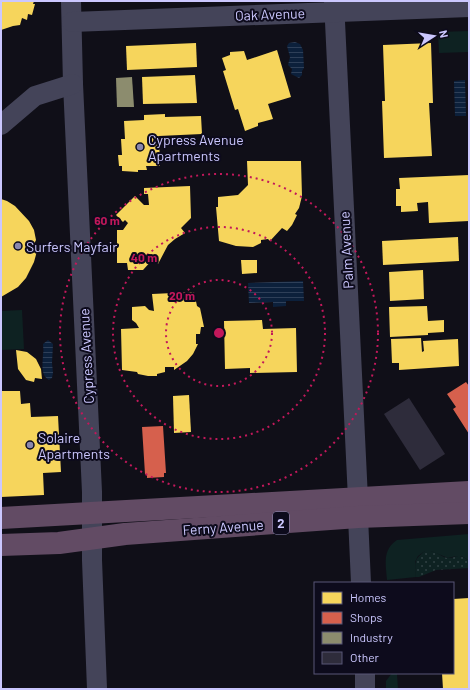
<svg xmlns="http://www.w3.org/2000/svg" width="470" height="690" font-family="Barlow,sans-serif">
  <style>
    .grass { fill: url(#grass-dots) }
    .garden { fill: #0e2222 }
    .water { fill: url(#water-rules) }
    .homes { fill: #f6d55c }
    .shops { fill: #d6604d }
    .industry { fill: #8c8c6e }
    .building { fill: #2e2c3b }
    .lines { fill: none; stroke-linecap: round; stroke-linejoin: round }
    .street { stroke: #444459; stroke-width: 20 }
    .highway { stroke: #624b64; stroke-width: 22 }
    .ring { fill: none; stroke: #c2185b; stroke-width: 2; stroke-dasharray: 2 4 }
    .poi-dot { fill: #8a87ae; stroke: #0d0b1c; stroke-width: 1.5 }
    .labels { text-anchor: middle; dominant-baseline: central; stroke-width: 4; stroke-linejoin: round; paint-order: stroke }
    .shield { fill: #0d0b1c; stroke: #928fba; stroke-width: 1 }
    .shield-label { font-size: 13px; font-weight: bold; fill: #cbc7fe }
    .street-label { font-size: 14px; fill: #cbc7fe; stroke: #0d0b1c }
    .poi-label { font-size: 14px; fill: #cbc7fe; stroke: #0d0b1c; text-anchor: start }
    .centre { fill: #c2185b; stroke: #0d0b1c; stroke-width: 2 }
    .ring-label { font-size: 12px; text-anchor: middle; font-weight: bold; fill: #c2185b; stroke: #0d0b1c; stroke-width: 4; stroke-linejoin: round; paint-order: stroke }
  </style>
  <defs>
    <pattern id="grass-dots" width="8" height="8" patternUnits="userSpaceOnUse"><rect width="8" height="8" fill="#0e2222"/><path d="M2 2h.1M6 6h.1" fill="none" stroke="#304143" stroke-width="1.8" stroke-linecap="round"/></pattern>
    <pattern id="water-rules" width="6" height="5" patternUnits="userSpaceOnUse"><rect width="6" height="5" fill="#0c203b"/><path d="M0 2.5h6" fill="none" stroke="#2e3f58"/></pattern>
  </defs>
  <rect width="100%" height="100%" fill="#100f18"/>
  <path class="grass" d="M425 551C434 550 437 554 444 557 456 561 455 550 469 561V568L436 570 419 577H416C415 563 413 560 425 551Z"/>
  <g class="garden">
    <path d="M469 31V52L439 53 438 32Z"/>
    <path d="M22 310 24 349 1 350V311Z"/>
    <path d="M469 534V561C460 554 459 556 448 558L431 551H425L418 556 415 562 416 577 387 580C386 564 382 550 397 540Z"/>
    <path d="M392 673H416L397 674 398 689H386V681Z"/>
  </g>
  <g class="water">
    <path d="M295 42 300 44 303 50 304 68 302 71V75L299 78 291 74 292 69 288 65 290 57 287 46 289 43Z"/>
    <path d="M465 80 466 116H455L454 81Z"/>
    <path d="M303 281 304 301H286V306L273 307V302L249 303 248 283Z"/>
    <path d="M48 340 53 344 52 363 53 373 52 378 49 380C40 375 43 362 43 354 44 351 43 347 43 344Z"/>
  </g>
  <g class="homes">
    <path d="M1 1H34L33 4H35L32 15 28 14 27 20 22 18 20 25 13 26 1 30Z"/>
    <path d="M196 43 197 67 127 70 126 46Z"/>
    <path d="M431 43 433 103H429L432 156 384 158 382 101H385L383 45Z"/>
    <path d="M277 50 291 97 268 104 273 119 258 123V126L245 131 238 109 235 110 223 71 226 70 222 58 230 55V52L244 51 247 60Z"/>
    <path d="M195 75 197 103 143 104 142 77Z"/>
    <path d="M165 114V117L201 116 202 134 159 136 160 166H146L147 170H138V172L122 171V166H119L118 155H122L121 139H125L124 121 144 120V115Z"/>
    <path d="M247 161H301L302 196 299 208 295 214 297 215 292 225 287 231 282 228 270 241 268 239 261 240V243L253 247 236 246 219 241 216 207H218V197L238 195 248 185Z"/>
    <path d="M469 175V221L429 223 428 202 417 203 418 211 401 212V206H396V189H400L399 178Z"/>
    <path d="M190 186 191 218 181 228 185 233 175 239 168 245 158 264 153 259 143 270H128L127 263H117V230H123L128 223 125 220 123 222 116 215 135 196 144 205H149L148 194H144V188Z"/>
    <path d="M1 199 7 201 15 206 29 221 34 230 36 240 35 242V250L37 251 34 262 26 278 18 287 1 297Z"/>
    <path d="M458 237 459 261 383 265 382 241Z"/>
    <path d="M241 260H257V273L242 274Z"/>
    <path d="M423 270 424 299 390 301 389 272Z"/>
    <path d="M194 292 197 306 200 308 204 327H201L200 334H196V344H198L193 354 187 361 174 370V367H165V372L157 374V376H148L138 374 137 372 122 370 121 329 139 328 136 323 132 320V307L145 306 149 310 154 311 152 294Z"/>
    <path d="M427 306 428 321 444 320V332L428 333V335L390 337 389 307Z"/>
    <path d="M262 320 263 329 296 328 297 372 250 373V368L225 369 224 321Z"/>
    <path d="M421 338 422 352 424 351 423 341 458 339 459 366 399 370V363H392L391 339Z"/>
    <path d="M16 350 27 352 36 359 41 369 42 379 35 378 34 382 26 380 18 369Z"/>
    <path d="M1 391H20L21 404 30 403 31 417 58 416 61 472 43 473 44 495 1 497Z"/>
    <path d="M189 395 191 432 174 433 173 396Z"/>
    <path d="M469 598V689H443L442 673H453V599Z"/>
  </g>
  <g class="shops">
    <path d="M466 382 469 386V434L453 409 456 407 447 394Z"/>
    <path d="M163 426 166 473H164V477L147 478V474H145L142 427Z"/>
  </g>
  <path class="industry" d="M132 77 134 107H117L116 78Z"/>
  <path class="building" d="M409 398 445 454 420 470 384 414Z"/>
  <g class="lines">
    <g class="street">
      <path d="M71 1 73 84 92 492V560L97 689"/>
      <path d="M334 1 358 499"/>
      <path d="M72 22 469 7"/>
      <path d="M1 125 35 96 73 84"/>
      <path d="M358 517 361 583"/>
      <path d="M365 673V689"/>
    </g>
    <g class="highway">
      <path d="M1 518 469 492"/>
      <path d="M1 545 59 543 125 534 358 517 469 513"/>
    </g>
  </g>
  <g class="ring">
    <circle cx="219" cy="333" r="53"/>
    <circle cx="219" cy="333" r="106"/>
    <circle cx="219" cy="333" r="159"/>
  </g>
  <g class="poi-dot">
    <circle cx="140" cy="147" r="4"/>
    <circle cx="18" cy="246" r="4"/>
    <circle cx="30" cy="445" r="4"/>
  </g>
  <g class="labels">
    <rect class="shield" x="273" y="512" width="16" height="22" rx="3"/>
    <g class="shield-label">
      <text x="281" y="523">2</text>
    </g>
    <g class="street-label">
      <text transform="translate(270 14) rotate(-2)">Oak Avenue</text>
      <text transform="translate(346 250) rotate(-93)">Palm Avenue</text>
      <text transform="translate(86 356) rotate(-93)">Cypress Avenue</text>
      <text transform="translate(223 527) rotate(-4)">Ferny Avenue</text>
    </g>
    <g class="poi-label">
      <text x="148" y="139">Cypress Avenue<tspan x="148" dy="16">Apartments</tspan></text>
      <text x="26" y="246">Surfers Mayfair</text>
      <text x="38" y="437">Solaire<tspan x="38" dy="16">Apartments</tspan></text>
    </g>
  </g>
  <circle cx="219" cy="333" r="6" class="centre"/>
  <g class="ring-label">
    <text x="107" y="225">60 m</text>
    <text x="144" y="262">40 m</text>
    <text x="182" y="300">20 m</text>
  </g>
  <rect width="470" height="690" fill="none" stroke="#cbc7fe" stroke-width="4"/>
  <rect x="314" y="582" width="140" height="92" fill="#0d0b1c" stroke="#595676"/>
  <rect x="322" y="592" width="20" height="12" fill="#f6d55c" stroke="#595676"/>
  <text x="350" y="602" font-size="12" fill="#cbc7fe">Homes</text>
  <rect x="322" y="612" width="20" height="12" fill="#d6604d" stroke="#595676"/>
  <text x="350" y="622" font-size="12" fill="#cbc7fe">Shops</text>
  <rect x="322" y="632" width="20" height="12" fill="#8c8c6e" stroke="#595676"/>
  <text x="350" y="642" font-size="12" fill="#cbc7fe">Industry</text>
  <rect x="322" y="652" width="20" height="12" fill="#2e2c3b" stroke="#595676"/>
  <text x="350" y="662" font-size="12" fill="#cbc7fe">Other</text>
  <g transform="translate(434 36) rotate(78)" stroke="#0d0b1c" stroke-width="3" paint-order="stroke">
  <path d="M0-3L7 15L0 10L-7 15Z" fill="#cbc7fe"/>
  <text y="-6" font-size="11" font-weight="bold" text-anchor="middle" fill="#cbc7fe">N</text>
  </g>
</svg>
